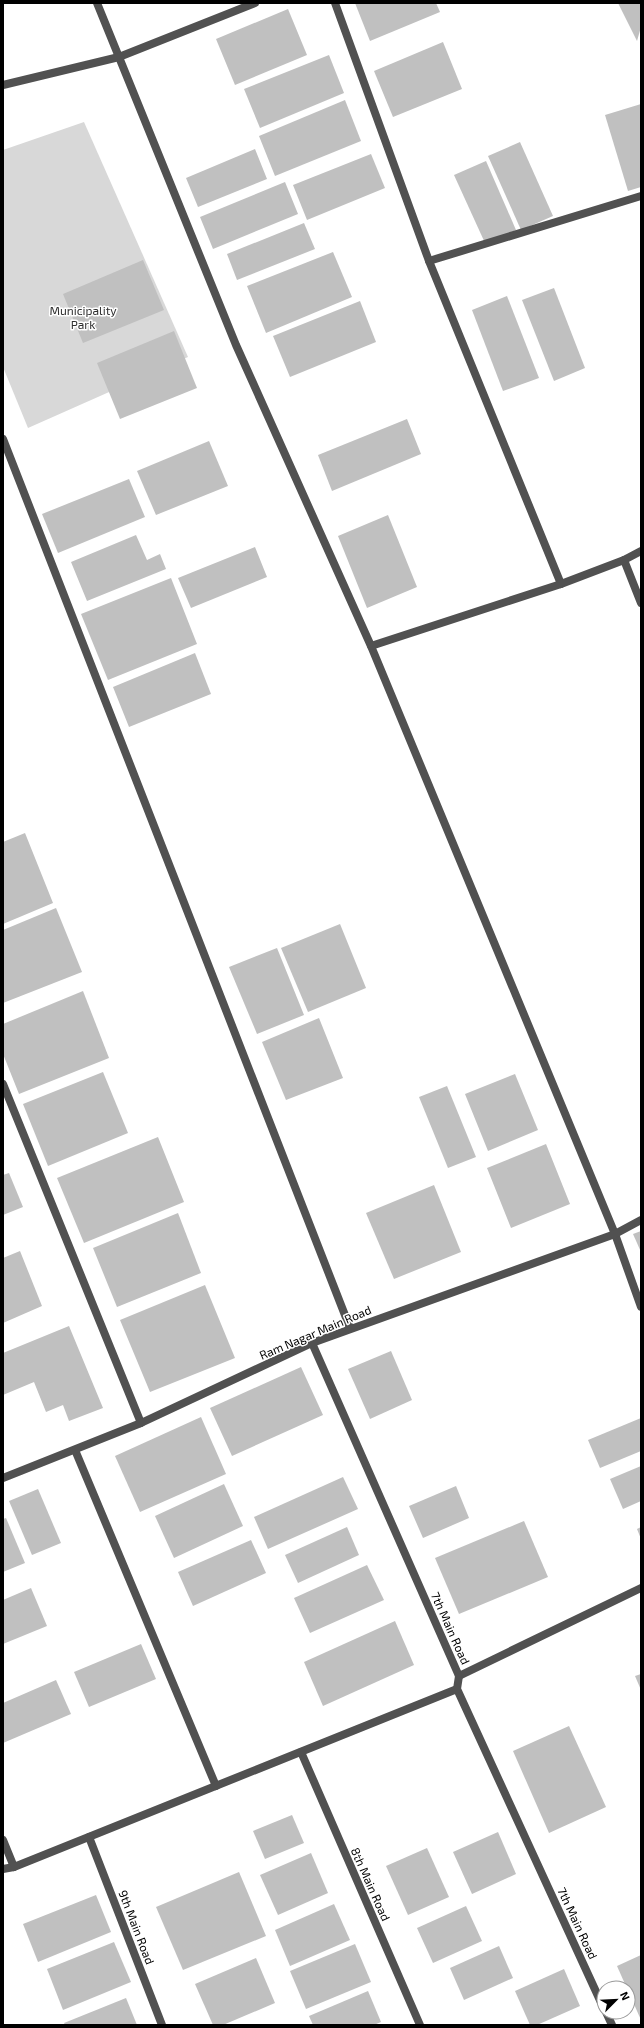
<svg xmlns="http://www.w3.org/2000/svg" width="644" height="2028" font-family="'Exo 2',sans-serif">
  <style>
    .green { fill: #d8d8d8 }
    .building { fill: #c0c0c0 }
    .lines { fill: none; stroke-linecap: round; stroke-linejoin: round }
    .street { stroke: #515151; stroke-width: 8 }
    .labels { text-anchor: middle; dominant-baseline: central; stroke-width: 3; stroke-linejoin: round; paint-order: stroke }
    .park-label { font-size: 12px; fill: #2f2f2f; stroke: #fff }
    .street-label { font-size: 12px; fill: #000; stroke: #fff }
  </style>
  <rect width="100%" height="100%" fill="#fff"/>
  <path class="green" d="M84 122 188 357 28 428 3 367V150Z"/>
  <g class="building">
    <path d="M355 3H436L440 12 370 41Z"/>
    <path d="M618 3H641V27L637 41Z"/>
    <path d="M288 9 307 55 235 85 216 39Z"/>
    <path d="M443 42 462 89 393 117 374 71Z"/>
    <path d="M329 55 344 93 260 128 244 89Z"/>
    <path d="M345 100 361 141 275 176 259 136Z"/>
    <path d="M641 104V187L628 191 605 115Z"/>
    <path d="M520 142 553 216 521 230 488 156Z"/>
    <path d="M255 149 267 179 198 207 186 178Z"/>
    <path d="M371 154 385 188 307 220 293 185Z"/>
    <path d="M486 161 516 230 485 243 454 175Z"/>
    <path d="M285 182 298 214 213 249 200 217Z"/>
    <path d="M304 223 315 249 237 280 227 254Z"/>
    <path d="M333 252 352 297 266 333 247 286Z"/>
    <path d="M143 260 164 310 83 343 63 294Z"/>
    <path d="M554 288 585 368 554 381 522 300Z"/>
    <path d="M507 296 539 378 503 391 472 310Z"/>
    <path d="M360 301 376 342 290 377 273 336Z"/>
    <path d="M174 331 197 388 120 419 97 363Z"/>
    <path d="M407 419 421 454 332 491 318 455Z"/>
    <path d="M209 441 228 486 156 515 137 471Z"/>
    <path d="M129 479 145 517 58 553 42 514Z"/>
    <path d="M388 515 417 587 367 608 338 536Z"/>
    <path d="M136 535 147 560 160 554 166 569 87 601 71 562Z"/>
    <path d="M255 547 267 577 191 608 178 578Z"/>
    <path d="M171 578 197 644 108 680 81 614Z"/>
    <path d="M195 653 211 694 129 727 113 687Z"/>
    <path d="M25 833 53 903 3 924V842Z"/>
    <path d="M56 908 82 972 3 1003V930Z"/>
    <path d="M340 924 366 988 308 1012 281 948Z"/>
    <path d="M277 948 304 1015 257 1034 229 967Z"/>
    <path d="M83 991 109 1058 19 1094 3 1054V1024Z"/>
    <path d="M319 1018 343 1078 286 1100 262 1042Z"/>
    <path d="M103 1072 128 1133 48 1166 23 1104Z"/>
    <path d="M515 1074 538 1130 488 1151 465 1094Z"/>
    <path d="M447 1086 476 1157 448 1168 419 1097Z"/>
    <path d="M158 1137 184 1202 84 1243 57 1178Z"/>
    <path d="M546 1144 570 1204 511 1228 487 1168Z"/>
    <path d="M9 1173 23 1207 3 1215V1175Z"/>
    <path d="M434 1185 461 1252 394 1279 366 1213Z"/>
    <path d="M178 1213 201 1273 117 1307 93 1248Z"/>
    <path d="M641 1231V1252L633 1234Z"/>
    <path d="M20 1251 42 1306 3 1323V1258Z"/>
    <path d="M205 1285 235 1358 150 1392 120 1320Z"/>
    <path d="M69 1326 103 1408 69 1421 63 1405 46 1412 34 1382 3 1395V1353Z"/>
    <path d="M391 1351 412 1400 370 1419 348 1369Z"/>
    <path d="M301 1367 323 1415 232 1456 210 1408Z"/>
    <path d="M201 1417 226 1474 140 1512 115 1456Z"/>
    <path d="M641 1418V1451L600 1468 588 1440Z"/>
    <path d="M641 1466V1501L623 1509 610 1479Z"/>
    <path d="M343 1477 358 1509 268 1549 254 1517Z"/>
    <path d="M224 1484 243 1526 174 1558 155 1516Z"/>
    <path d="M456 1486 469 1518 423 1538 409 1506Z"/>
    <path d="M38 1489 61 1543 32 1555 9 1501Z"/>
    <path d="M6 1518 25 1563 3 1572V1519Z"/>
    <path d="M524 1521 548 1577 459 1614 435 1558Z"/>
    <path d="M347 1527 359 1555 298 1583 285 1555Z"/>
    <path d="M641 1527V1539L637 1529Z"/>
    <path d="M251 1540 266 1573 193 1606 178 1572Z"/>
    <path d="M367 1565 384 1600 310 1633 294 1598Z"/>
    <path d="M31 1588 47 1626 3 1644V1600Z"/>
    <path d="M395 1621 414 1665 323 1706 304 1662Z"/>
    <path d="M141 1644 156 1679 89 1707 74 1672Z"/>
    <path d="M641 1674V1690L635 1676Z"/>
    <path d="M56 1680 71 1714 3 1743V1703Z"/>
    <path d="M569 1726 606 1807 549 1833 513 1751Z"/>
    <path d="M292 1815 304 1843 265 1859 253 1831Z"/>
    <path d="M498 1832 516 1874 472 1894 453 1852Z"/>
    <path d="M427 1848 449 1897 408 1915 386 1866Z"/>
    <path d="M311 1853 328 1893 278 1915 260 1875Z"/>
    <path d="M239 1872 266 1936 183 1970 156 1907Z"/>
    <path d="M96 1895 111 1932 38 1962 23 1924Z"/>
    <path d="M334 1904 350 1940 290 1966 275 1930Z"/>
    <path d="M466 1906 482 1941 433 1963 417 1928Z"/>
    <path d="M114 1942 131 1982 63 2010 47 1969Z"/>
    <path d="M355 1944 371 1982 306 2009 290 1971Z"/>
    <path d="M499 1946 513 1978 464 2000 450 1968Z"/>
    <path d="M641 1955V2020L617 1966Z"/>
    <path d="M256 1958 275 2003 223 2025H213L195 1984Z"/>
    <path d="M564 1969 580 2006 537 2025H530L515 1991Z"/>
    <path d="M368 1991 381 2022 374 2025H313L309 2016Z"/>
    <path d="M126 1998 137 2025H65L64 2023Z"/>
  </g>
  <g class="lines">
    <g class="street">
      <path d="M97 3 236 345 371 646 615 1234 641 1307"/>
      <path d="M335 3 429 261 561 584"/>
      <path d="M3 85 119 57 255 3"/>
      <path d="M429 261 641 196"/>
      <path d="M3 439 350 1328"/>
      <path d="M624 560 641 603"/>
      <path d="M371 646 561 584 624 560 641 551"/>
      <path d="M3 1084 141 1423"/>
      <path d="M312 1343 459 1676 457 1689 604 2009"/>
      <path d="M75 1450 216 1786"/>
      <path d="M3 1478 141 1423 312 1343 615 1234 641 1220"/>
      <path d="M459 1676 641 1588"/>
      <path d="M301 1752 420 2025"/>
      <path d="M89 1837 162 2025"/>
      <path d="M3 1840 14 1867"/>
      <path d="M3 1869 14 1867 457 1689"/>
      <path d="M606 2012 612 2025"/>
    </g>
  </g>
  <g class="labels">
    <g class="park-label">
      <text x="83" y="310">Municipality<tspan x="83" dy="14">Park</tspan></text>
    </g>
    <g class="street-label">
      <text transform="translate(315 1332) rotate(-23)">Ram Nagar Main Road</text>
      <text transform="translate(451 1628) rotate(66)">7th Main Road</text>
      <text transform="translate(371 1884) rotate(66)">8th Main Road</text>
      <text transform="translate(578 1923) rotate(65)">7th Main Road</text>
      <text transform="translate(137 1927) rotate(69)">9th Main Road</text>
    </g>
  </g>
  <rect width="644" height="2028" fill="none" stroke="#000000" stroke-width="8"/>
  <g transform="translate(616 2000) rotate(66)"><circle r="19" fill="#ffffff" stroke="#999999"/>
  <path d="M0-3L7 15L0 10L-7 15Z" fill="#000000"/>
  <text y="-6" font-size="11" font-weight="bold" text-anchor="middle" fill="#000000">N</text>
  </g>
</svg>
